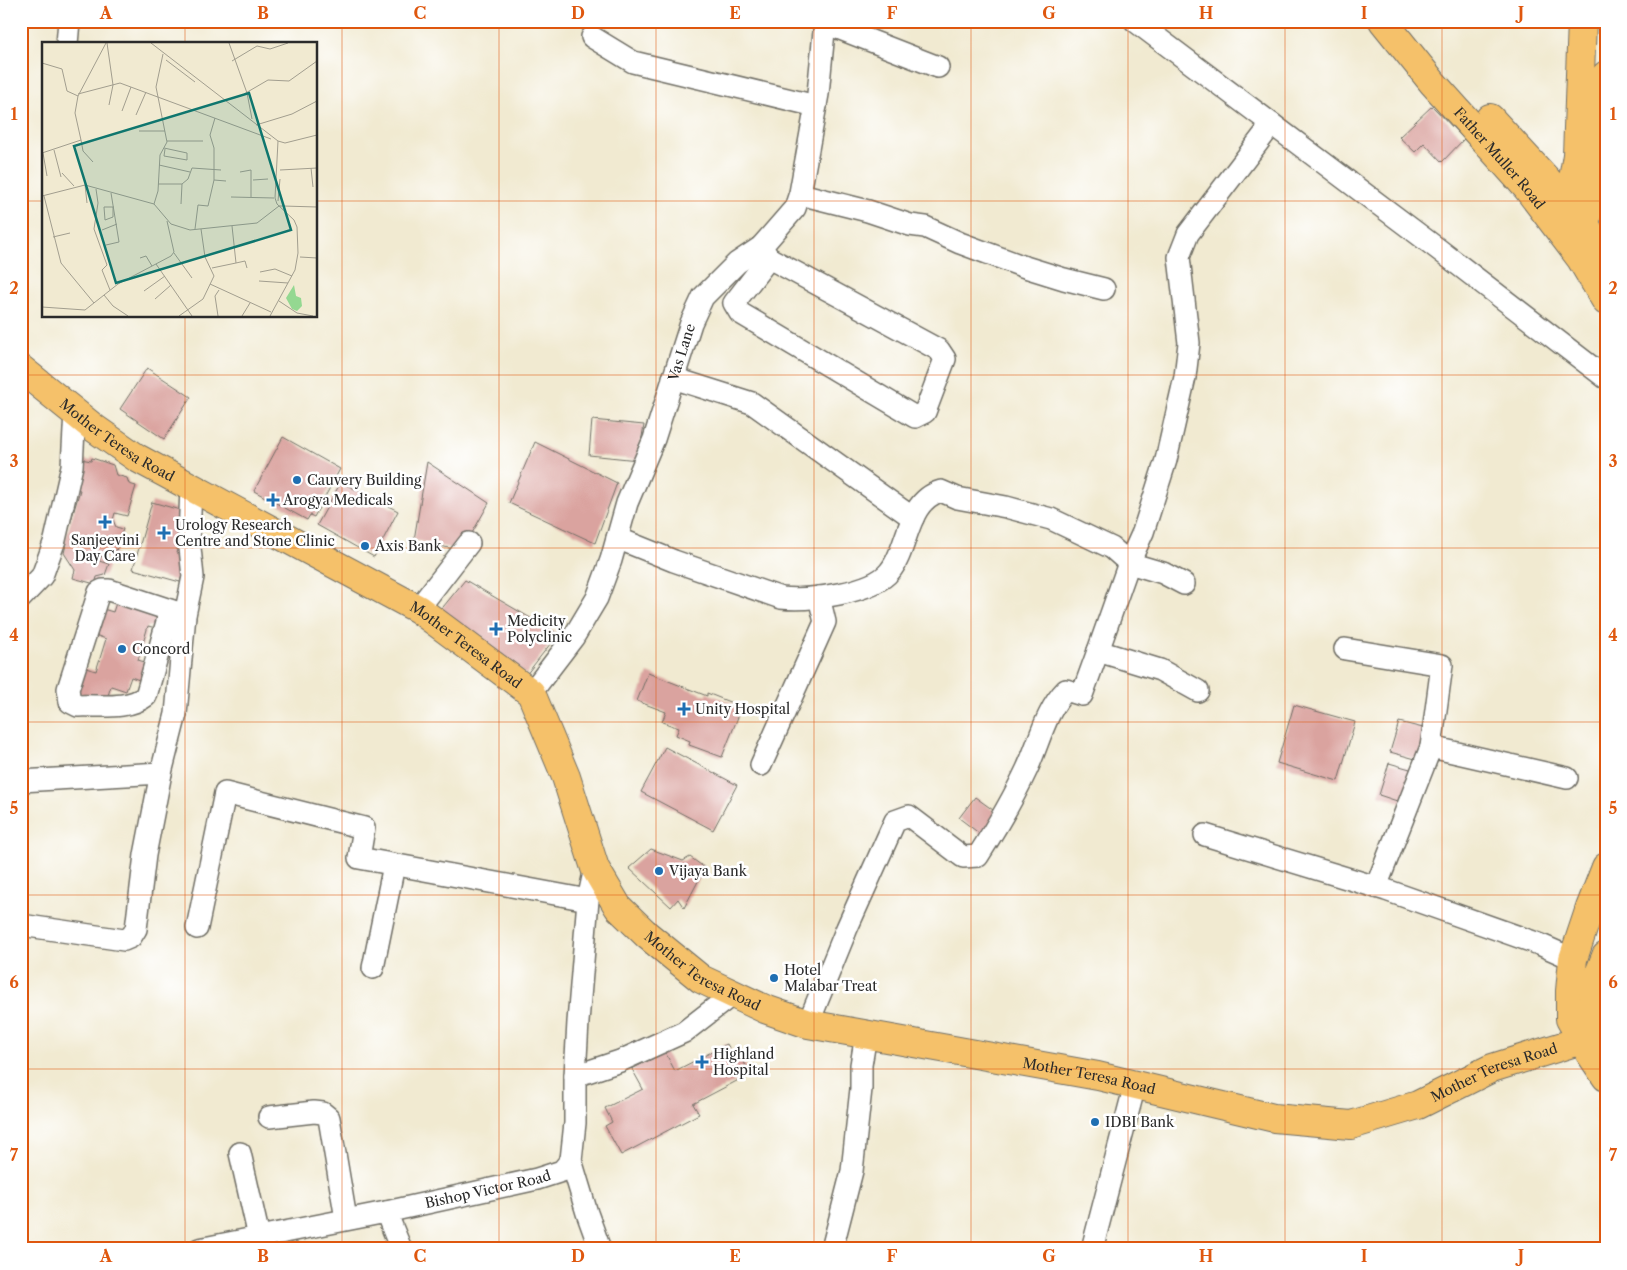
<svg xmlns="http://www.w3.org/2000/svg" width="1627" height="1270" font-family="'Libre Caslon Text',serif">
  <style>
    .building { fill: #daa39f }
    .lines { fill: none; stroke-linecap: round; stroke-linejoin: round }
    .minor-casing { stroke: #706e65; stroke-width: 24 }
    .major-casing { stroke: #706e65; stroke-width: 30 }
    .minor { stroke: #fff; stroke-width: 21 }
    .major { stroke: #f5c16b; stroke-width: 28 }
    .grid { fill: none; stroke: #df570e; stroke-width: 1; stroke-opacity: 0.55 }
    .poi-dot { fill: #1f6fb2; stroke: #fff; stroke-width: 2 }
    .labels { text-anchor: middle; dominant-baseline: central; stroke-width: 5; stroke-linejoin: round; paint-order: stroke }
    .street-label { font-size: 14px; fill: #2b2b2b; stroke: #fff }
    .poi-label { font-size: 14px; fill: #2b2b2b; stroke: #fff; text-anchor: start }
    .inset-road { fill: none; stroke: #a29e8f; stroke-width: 1 }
    .view { fill: #0f766e; fill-opacity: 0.15; stroke: #0f766e; stroke-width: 2.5 }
    .inset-edge { fill: none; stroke: #2b2b2b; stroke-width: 2.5 }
    .neatline { fill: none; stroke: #df570e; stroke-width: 2 }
    .grid-label { font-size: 16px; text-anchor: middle; font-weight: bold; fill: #df570e }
  </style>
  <rect width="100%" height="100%" fill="#fff"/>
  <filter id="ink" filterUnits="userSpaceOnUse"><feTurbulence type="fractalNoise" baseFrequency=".02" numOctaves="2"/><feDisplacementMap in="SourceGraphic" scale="10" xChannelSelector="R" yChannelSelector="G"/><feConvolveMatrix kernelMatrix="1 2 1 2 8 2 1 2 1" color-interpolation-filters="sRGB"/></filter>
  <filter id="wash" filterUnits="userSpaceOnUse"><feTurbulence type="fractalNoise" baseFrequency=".0096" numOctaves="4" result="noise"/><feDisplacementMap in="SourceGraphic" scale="20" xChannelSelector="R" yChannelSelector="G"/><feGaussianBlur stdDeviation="1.12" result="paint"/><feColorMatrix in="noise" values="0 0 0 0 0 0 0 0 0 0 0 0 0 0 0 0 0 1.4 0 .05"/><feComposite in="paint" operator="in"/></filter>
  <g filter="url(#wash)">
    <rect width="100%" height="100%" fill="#f1ead1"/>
    <g id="blocks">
      <g class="building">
        <path d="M1432 106 1464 139 1442 162 1424 143 1415 152 1399 137Z"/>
        <path d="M147 368 191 397 164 439 120 409Z"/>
        <path d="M592 420 644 425 638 460 589 455Z"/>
        <path d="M283 437 340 469 314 517 310 515 307 520 254 491Z"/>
        <path d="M535 442 617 483 595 543 509 503Z"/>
        <path d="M92 458 113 465 116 475 127 478 129 484 136 486 127 516 115 513 113 520 116 527 123 529 113 560 101 556 99 561 109 564 105 575 97 577 95 584 73 578 75 570 64 553 66 545 64 544 80 490 72 488 81 459 91 461Z"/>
        <path d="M427 462 489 503 462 551 414 540Z"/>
        <path d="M341 482 398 511 374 557 317 525Z"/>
        <path d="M152 502 187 512 176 553 188 556 180 582 133 569Z"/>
        <path d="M465 580 558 634 526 675 439 612Z"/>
        <path d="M116 603 162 610 156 628 148 626 138 660 148 663 142 681 131 677 126 691 111 686 106 702 74 692 82 667 96 671 106 639 95 635 103 609 113 612Z"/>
        <path d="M648 673 707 696V693L742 707 722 757 689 745 690 741 676 735 679 728 662 722 666 712 637 701Z"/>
        <path d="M1294 705 1355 722 1338 781 1277 763Z"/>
        <path d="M1399 722 1427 729 1419 760 1390 752Z"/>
        <path d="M665 747 737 785 713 830 641 792Z"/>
        <path d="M1389 763 1417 771 1406 804 1379 795Z"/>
        <path d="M975 797 1000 815 984 837 959 818Z"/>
        <path d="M651 849 683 861 690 857 705 868 684 908 678 899 671 907 629 868Z"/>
        <path d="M727 1044 734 1057 740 1054 750 1074 693 1104 699 1114 621 1155 605 1126 612 1122 605 1108 643 1089 632 1069 665 1052 675 1071Z"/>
      </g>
    </g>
  </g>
  <g filter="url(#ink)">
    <use href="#blocks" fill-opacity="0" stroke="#706e65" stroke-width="1"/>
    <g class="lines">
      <g class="minor-casing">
        <g id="minor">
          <path d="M1135 21 1438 249 1606 378"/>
          <path d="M825 23 938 67"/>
          <path d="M592 37 633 62 816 106"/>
          <path d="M67 44 69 21"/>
          <path d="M800 194 868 211 910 225 925 227 960 243 1022 266 1064 279 1104 289"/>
          <path d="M761 247 769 258 939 350 945 359 925 412 915 417 740 313 734 303 769 258"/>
          <path d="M673 378 752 403 913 518"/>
          <path d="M617 538 674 561 781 598C808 601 873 593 890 571 909 548 906 501 941 491L957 498 1006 507 1051 519 1112 548 1129 563 1163 573 1184 584"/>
          <path d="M21 598 42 576 55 540 72 466 75 412"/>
          <path d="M418 609 469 543"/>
          <path d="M170 611 146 696C128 710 99 705 78 706L70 702 68 689 99 592 103 590H109L185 615"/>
          <path d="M1345 649 1442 665 1431 747 1376 887"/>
          <path d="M1198 691 1160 670 1098 651 1129 563 1143 532 1166 460 1185 377 1189 343 1179 257 1188 234 1272 124"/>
          <path id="s1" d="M531 693 573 638 597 598 611 560 627 503 654 439 691 323 703 297 737 263 761 247 795 208 800 193 818 94 825 21"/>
          <path d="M1431 747 1567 778"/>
          <path d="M761 765 825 622 819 597"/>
          <path d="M21 781 161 773"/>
          <path d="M1205 835 1386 890 1539 944 1573 959"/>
          <path d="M21 925 124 940 131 937 136 929 145 855 161 773 176 714 185 615 193 577 189 538 191 488"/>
          <path d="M197 928 225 793 364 828 359 858 588 900"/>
          <path d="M373 968 394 865"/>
          <path d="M808 1024 847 928 895 821 909 816 963 857 978 856C996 828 1013 799 1027 769 1039 743 1046 710 1066 690L1082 695 1098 651"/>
          <path d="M575 1076 620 1061 684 1032 733 994"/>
          <path d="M269 1117 314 1112 323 1113 329 1118 346 1219"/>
          <path d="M240 1153 259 1237"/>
          <path d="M571 1160 587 1213 600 1249"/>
          <path d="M386 1212 401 1249"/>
          <path id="s2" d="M199 1249 386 1212 537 1179 562 1171 571 1160 575 1123V1076L578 1022 588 900 595 868"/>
          <path d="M832 1249 852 1171 861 1089V1065L866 1035"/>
          <path d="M1092 1249 1135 1085"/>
        </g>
      </g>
      <g class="major-casing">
        <g id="major">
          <path id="s3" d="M1383 21 1433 83 1527 188 1581 259 1606 301"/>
          <path d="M1490 118 1576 211 1606 257"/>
          <path d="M1558 210 1569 203 1577 155 1582 21"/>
          <path d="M1576 229 1585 225 1599 159 1604 121 1606 75"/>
          <path id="s4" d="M21 369 94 428 137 458 418 609 531 693 566 777 595 868 618 907 647 935 701 979 765 1009 808 1024 1098 1076 1274 1118 1351 1125 1418 1105 1492 1068 1582 1040 1606 1049"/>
          <path d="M1606 867 1590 908 1573 959 1570 991V1019L1587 1049 1606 1077"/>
          <path d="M1606 956C1593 990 1586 998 1606 1032"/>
        </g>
      </g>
      <use href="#minor" class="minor"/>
      <use href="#major" class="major"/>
    </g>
  </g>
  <path class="grid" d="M185 21V44M342 21V1249M499 21V1249M656 21V1249M814 21V1249M971 21V1249M1128 21V1249M1285 21V1249M1442 21V1249M21 201H44M316 201H1606M185 316V1249M21 375H1606M21 548H1606M21 722H1606M21 895H1606M21 1069H1606"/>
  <g class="poi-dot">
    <circle cx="297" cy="480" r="5"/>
    <path d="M270.5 492.5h5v5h5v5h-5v5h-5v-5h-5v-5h5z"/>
    <path d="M102.5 514.5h5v5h5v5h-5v5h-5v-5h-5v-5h5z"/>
    <path d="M161.5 525.5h5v5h5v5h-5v5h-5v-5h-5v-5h5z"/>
    <circle cx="365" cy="546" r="5"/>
    <path d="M493.5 621.5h5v5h5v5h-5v5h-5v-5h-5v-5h5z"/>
    <circle cx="122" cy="649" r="5"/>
    <path d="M681.5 701.5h5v5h5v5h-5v5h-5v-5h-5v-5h5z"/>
    <circle cx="659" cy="871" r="5"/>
    <circle cx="774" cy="978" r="5"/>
    <path d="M699.5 1054.5h5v5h5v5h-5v5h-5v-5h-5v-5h5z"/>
    <circle cx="1095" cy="1122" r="5"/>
  </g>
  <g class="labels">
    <g class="street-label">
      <text stroke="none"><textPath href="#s3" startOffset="180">Father Muller Road</textPath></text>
      <text stroke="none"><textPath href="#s1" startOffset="376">Vas Lane</textPath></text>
      <text stroke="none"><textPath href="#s4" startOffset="120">Mother Teresa Road</textPath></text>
      <text stroke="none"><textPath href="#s4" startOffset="525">Mother Teresa Road</textPath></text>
      <text stroke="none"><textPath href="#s4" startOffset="945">Mother Teresa Road</textPath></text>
      <text stroke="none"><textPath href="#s4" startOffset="1770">Mother Teresa Road</textPath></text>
      <text stroke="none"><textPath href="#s4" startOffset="1350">Mother Teresa Road</textPath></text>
      <text stroke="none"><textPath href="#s2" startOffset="295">Bishop Victor Road</textPath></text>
    </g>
    <g class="poi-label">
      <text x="307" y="480">Cauvery Building</text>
      <text x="283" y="500">Arogya Medicals</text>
      <text x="175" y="525">Urology Research<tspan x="175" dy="16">Centre and Stone Clinic</tspan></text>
      <text x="105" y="540" text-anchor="middle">Sanjeevini<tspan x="105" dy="16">Day Care</tspan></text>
      <text x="375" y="546">Axis Bank</text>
      <text x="507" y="621">Medicity<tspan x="507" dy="16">Polyclinic</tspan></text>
      <text x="132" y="649">Concord</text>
      <text x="695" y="709">Unity Hospital</text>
      <text x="669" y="871">Vijaya Bank</text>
      <text x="784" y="970">Hotel<tspan x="784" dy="16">Malabar Treat</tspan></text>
      <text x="713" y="1054">Highland<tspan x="713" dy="16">Hospital</tspan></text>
      <text x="1105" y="1122">IDBI Bank</text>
    </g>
  </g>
  <g transform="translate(42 42)">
    <rect width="275" height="275" fill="#f1ead1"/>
    <path d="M252 243 254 254 259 256 260 264 255 269 250 267 244 256Z" fill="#94d891"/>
    <path class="inset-road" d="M65 1 71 43 67 63M109 1 236 99 243 101 275 93M187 1 205 51 210 77M124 18 153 40M190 19 215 4 228 7 246 1M0 21 20 27 25 49 36 54M36 52 78 41 229 97M202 52 226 38 247 39 275 19M80 69 89 45M94 73 104 50M173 76 168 93 172 106V138L184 139M214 83 250 72 275 59M97 89H123M39 98 41 109 51 120M125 99H161M122 106 145 111V118L122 114 123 107M12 108 19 135M0 111 39 98 33 71 36 54 64 1M1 111 5 134M117 123 148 130M269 126 271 145M238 128 275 126M198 130 209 128V155M20 131 32 144M211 138 226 137M116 142H140L146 137 150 126 179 128M43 143 45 161M54 147 56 161 52 187 65 223 60 228 68 248M0 154 43 143 112 162 129 182 148 188 215 181 237 164H241M2 154 19 221 52 261M189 155 232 156M236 159 238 137M112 162 116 149 118 113 125 100 114 45 121 12M139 162 140 142M241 164 275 165M71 165V175L63 178 62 165H72M153 187 156 163 166 164 172 138M60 188 75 182M11 195 28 191M64 203 77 200 69 151M132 211 150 236M258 215 275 216M98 216 104 214 110 224M194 221 203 219 205 226M114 222 150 274M170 226 194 221 190 184M218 230 233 227 250 234M217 239 246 241M168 242 229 270M102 249 123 234M62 253 71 264 86 274M113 257 129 243M237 259 255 271 271 274M0 265 43 268 76 242 129 214 132 210 125 179M137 274 161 257 172 234 163 215 159 187M176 274 173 254 177 248M200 274 208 261M228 274 253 228 256 211 255 185 252 178 235 162 233 156 236 99"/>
    <path class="view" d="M207 51 249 188 74 241 32 104Z"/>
    <rect width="275" height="275" class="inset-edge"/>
  </g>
  <rect width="1627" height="1270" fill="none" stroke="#fff" stroke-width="55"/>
  <rect x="28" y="28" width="1572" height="1214" class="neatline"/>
  <g class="grid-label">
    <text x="106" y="19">A</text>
    <text x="263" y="19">B</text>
    <text x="420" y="19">C</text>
    <text x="578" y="19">D</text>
    <text x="735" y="19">E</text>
    <text x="892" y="19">F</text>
    <text x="1049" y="19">G</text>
    <text x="1206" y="19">H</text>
    <text x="1364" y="19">I</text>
    <text x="1521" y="19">J</text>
    <text x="14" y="120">1</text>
    <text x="1613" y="120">1</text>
    <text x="14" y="294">2</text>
    <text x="1613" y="294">2</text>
    <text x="14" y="467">3</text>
    <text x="1613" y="467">3</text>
    <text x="14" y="641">4</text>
    <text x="1613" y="641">4</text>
    <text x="14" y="814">5</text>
    <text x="1613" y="814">5</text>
    <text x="14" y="988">6</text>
    <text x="1613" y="988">6</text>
    <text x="14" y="1161">7</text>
    <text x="1613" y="1161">7</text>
    <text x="106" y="1262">A</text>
    <text x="263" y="1262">B</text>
    <text x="420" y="1262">C</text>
    <text x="578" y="1262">D</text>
    <text x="735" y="1262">E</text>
    <text x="892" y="1262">F</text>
    <text x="1049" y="1262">G</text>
    <text x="1206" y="1262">H</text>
    <text x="1364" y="1262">I</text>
    <text x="1521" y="1262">J</text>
  </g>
</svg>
